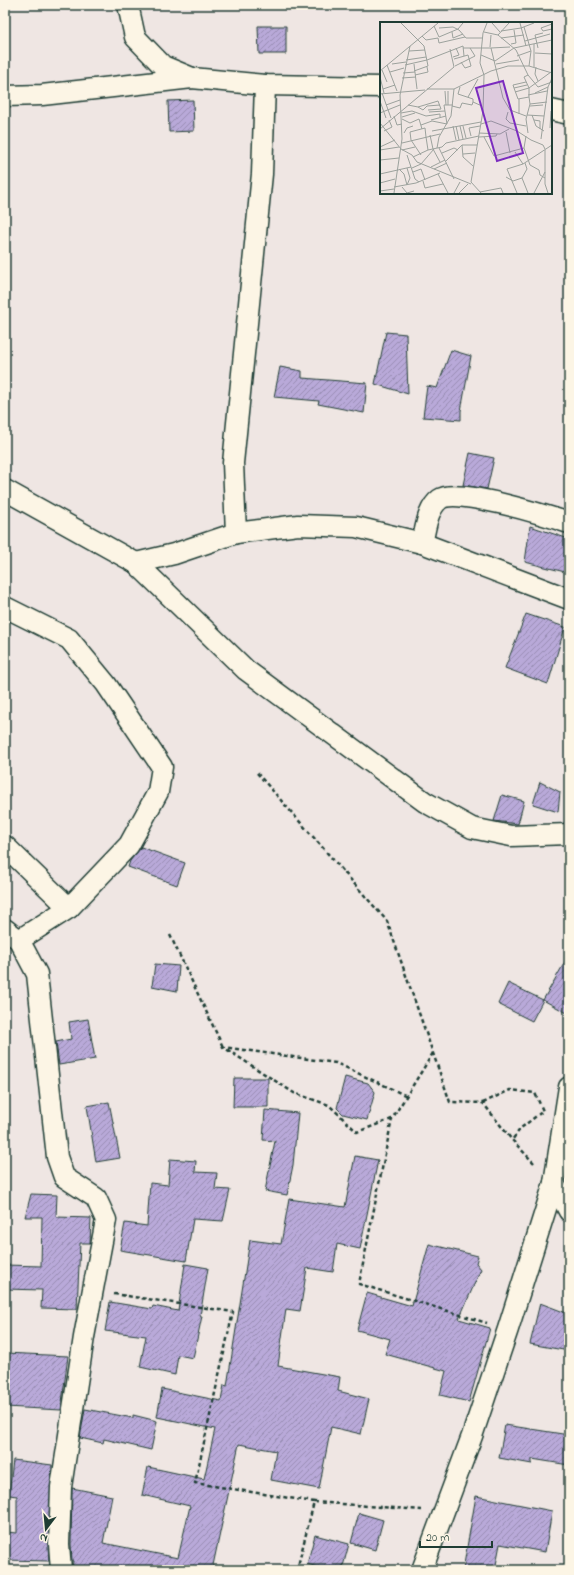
<svg xmlns="http://www.w3.org/2000/svg" width="574" height="1575" font-family="'Indie Flower',sans-serif">
  <style>
    .building { fill: url(#building-hatch); stroke: #1f3d34 }
    .lines { fill: none; stroke-linecap: round; stroke-linejoin: round }
    .minor-casing { stroke: #1f3d34; stroke-width: 23 }
    .path { stroke: #1f3d34; stroke-width: 2.5; stroke-dasharray: 4 3; stroke-linecap: butt }
    .minor { stroke: #fcf5e5; stroke-width: 20 }
    .inset-road { fill: none; stroke: #9ca29d; stroke-width: 1 }
    .view { fill: #7b2cbf; fill-opacity: 0.15; stroke: #7b2cbf; stroke-width: 2 }
    .inset-edge { fill: none; stroke: #1f3d34; stroke-width: 2 }
  </style>
  <defs>
    <pattern id="building-hatch" width="6" height="6" patternUnits="userSpaceOnUse"><rect width="6" height="6" fill="#b9a9d9"/><path d="M-1 1l2-2M0 6l6-6M5 7l2-2" fill="none" stroke="#968bb1"/></pattern>
  </defs>
  <rect width="100%" height="100%" fill="#efe6e3"/>
  <filter id="ink" filterUnits="userSpaceOnUse"><feTurbulence type="fractalNoise" baseFrequency=".025" numOctaves="2"/><feDisplacementMap in="SourceGraphic" scale="8" xChannelSelector="R" yChannelSelector="G"/><feConvolveMatrix kernelMatrix="1 2 1 2 8 2 1 2 1" color-interpolation-filters="sRGB"/></filter>
  <g filter="url(#ink)">
    <g class="building">
      <path d="M258 26H286V54H259Z"/>
      <path d="M193 100 194 131 169 132 168 101Z"/>
      <path d="M386 332 406 334 408 394 375 384Z"/>
      <path d="M451 350 471 356 461 411V420L423 417 427 386 437 388Z"/>
      <path d="M280 367 302 371V378L367 383 364 413 318 404 319 401 274 397Z"/>
      <path d="M470 453 494 458 487 489 463 485Z"/>
      <path d="M530 526 569 539V573L525 562Z"/>
      <path d="M526 614 565 627 548 684 505 668Z"/>
      <path d="M540 782 560 792 558 812 533 804Z"/>
      <path d="M502 795 524 801 518 824 494 821Z"/>
      <path d="M141 847 185 863 177 885 128 867 130 861Z"/>
      <path d="M569 955V1014L543 1000Z"/>
      <path d="M155 964 179 966 177 991 152 986Z"/>
      <path d="M508 983 543 1000 532 1021 498 1004Z"/>
      <path d="M88 1019 95 1059 59 1065 56 1042 71 1039 69 1022Z"/>
      <path d="M345 1077 368 1083 375 1092 367 1120 343 1114 337 1108Z"/>
      <path d="M234 1078H268V1107H233Z"/>
      <path d="M109 1102 120 1158 96 1162 87 1106Z"/>
      <path d="M265 1110 298 1113 293 1165 287 1195 265 1191 275 1141 263 1140Z"/>
      <path d="M355 1156 378 1160 360 1249 337 1244 333 1272 307 1268 300 1311 286 1309 278 1366 340 1377 338 1391 369 1399 361 1434 331 1427 319 1489 271 1480 276 1451 239 1444 212 1570H72L73 1561H72L71 1544 72 1488 112 1496 103 1543 178 1558 190 1506 142 1495 148 1467 204 1479 215 1429 157 1417 162 1389 221 1401 224 1385 227 1386 250 1240 281 1244 289 1199 345 1207Z"/>
      <path d="M170 1159 196 1161 195 1172 217 1173 215 1189 230 1190 223 1221 193 1219 186 1261 120 1250 125 1223 147 1226 150 1183 168 1185Z"/>
      <path d="M31 1194 57 1195 56 1217 91 1218 90 1243H80L77 1309 41 1308 42 1290 5 1289V1265L41 1266 42 1217H25Z"/>
      <path d="M429 1244 478 1256 476 1263 481 1269 459 1319 490 1328 469 1402 440 1395 446 1371 385 1354 390 1339 357 1330 367 1293 412 1306Z"/>
      <path d="M185 1264 208 1268 200 1316H202L193 1358 178 1355 175 1375 140 1367 146 1336 105 1331 110 1302 152 1309 153 1306 178 1311Z"/>
      <path d="M540 1303 569 1314V1351L530 1344Z"/>
      <path d="M5 1353 68 1356 61 1410 5 1407Z"/>
      <path d="M85 1409 133 1418V1415L157 1421 151 1450 104 1439 103 1443 80 1438Z"/>
      <path d="M505 1425 569 1435V1465L532 1459V1464L499 1458Z"/>
      <path d="M13 1460 52 1465 48 1544 49 1561 5 1560V1532L17 1533V1496L9 1495Z"/>
      <path d="M476 1496 552 1511 545 1552 500 1544 495 1570H463Z"/>
      <path d="M359 1513 383 1520 375 1550 351 1543Z"/>
      <path d="M315 1535 349 1544 342 1570H329L307 1564Z"/>
    </g>
    <g class="lines">
      <g class="minor-casing">
        <g id="minor">
          <path d="M128 5 135 37 163 66 192 78"/>
          <path d="M5 96 42 95 192 78 265 85 381 87"/>
          <path d="M551 110 569 114"/>
          <path d="M5 490 136 563 246 670 425 802 472 828 511 836 569 834"/>
          <path d="M236 533 233 463 262 174 265 85"/>
          <path d="M422 543C426 528 427 509 440 499 456 487 548 516 569 523"/>
          <path d="M136 563 174 554 236 533 298 525 356 527 422 543 569 599"/>
          <path d="M5 607 69 639 106 684 162 767 158 792 129 845 69 908"/>
          <path d="M5 846 69 908 19 940"/>
          <path d="M5 929 19 940 37 974 57 1157 64 1177 96 1198 106 1220 84 1337 61 1487 59 1544 61 1570"/>
          <path d="M554 1183 569 1211"/>
          <path d="M422 1570 472 1436 508 1329 554 1183 569 1087"/>
        </g>
      </g>
      <g class="path">
        <path d="M257 773 387 921 450 1102 483 1103 512 1140 534 1163"/>
        <path d="M170 935 223 1047"/>
        <path d="M433 1053 392 1119 359 1284 487 1323"/>
        <path d="M483 1103 510 1090 535 1093 543 1111 521 1128 512 1140"/>
        <path d="M392 1119 357 1132 329 1105 294 1093 223 1047 336 1063 407 1096"/>
        <path d="M114 1294 233 1312 195 1483 314 1502"/>
        <path d="M297 1570 314 1502 422 1510"/>
      </g>
      <use href="#minor" class="minor"/>
    </g>
  </g>
  <g transform="translate(380 22)">
    <rect width="172" height="172" fill="#efe6e3"/>
    <path class="inset-road" d="M21 1 44 24 48 44 34 49M112 1 120 10M129 1 118 13 136 28 148 53 144 55 149 66V75M140 1 146 24M172 2 161 6 163 9 172 7M54 4 59 15 78 7 83 1M59 6 73 5 79 8 86 16H103M121 9 141 6 154 1M72 10 73 16 83 12M104 10 118 13M42 14 46 18 58 16 59 21 85 15M121 16 144 13M145 19 170 12M131 22 136 21 134 8M110 25 111 13M83 26H111L123 76 130 88 146 94M111 26 130 25M134 26 172 18M158 26 155 13 163 11M29 29 45 28M155 31 172 32M101 33 115 39 134 26M137 34 151 29 144 5M73 35 79 33 76 26M74 37 88 33 91 44 85 46 81 40M26 38 46 35M47 38 83 24 84 34M12 42 26 40M34 42 37 67M116 42 139 38M7 43 17 69M25 43 47 38M75 44 95 34 90 26M149 44 151 29M154 45V22M156 45 155 52 158 59M2 48 7 60M0 49 58 1M10 50 24 46M23 51 35 50M35 53 48 50 47 45M148 53 158 65 172 60M0 55 4 71M22 56 36 55M80 65 78 72 93 77V80L102 84M134 66 138 77 149 75 150 82 146 97 148 111M134 66 133 63 146 60M134 66 147 63M3 67 15 63M47 67H74L111 49 128 44H149L172 51M65 69 66 83M135 70 149 66 171 50M2 71 11 96M155 71 168 65M0 72 45 68M148 73 167 69M88 75 98 57M139 77V92M0 79 6 96M150 82 167 80M6 83 20 78M28 83 38 85 58 79 61 87M68 83V69M72 84 80 86 82 81 92 83 93 80M150 84 163 83M38 85 43 88 47 84 60 83M48 88 61 87M49 90 65 89M128 90 126 97 130 101 146 104M0 91 20 83M21 91 32 89 46 94 60 92V95M147 93 164 94M152 93 156 104 164 109M14 94 17 103 22 102M22 95 35 91M22 97 30 101 39 97 42 107M51 98 66 94M154 98 160 99V107M0 101 21 127 32 133 37 140 91 162M101 102 111 99 137 109 151 118 163 123 165 127M41 103 52 99 67 102 64 83H73M73 104 76 118M76 104 79 118M80 104 83 117M83 104 86 116M170 106 171 89M0 107 74 45 70 27M4 109 12 105 9 98M52 109 101 100M126 110 130 131M24 111 27 106 33 104M99 111 120 112 129 107M50 113 53 127M91 114 89 106 100 104M146 114 144 126 150 143 159 148 160 153 165 156M46 115 48 128M99 115 116 114 117 112M104 115 114 134 144 126M161 117 168 65 172 56M22 121 60 112M82 123 83 135 93 144M0 125 15 118M57 126 59 115 71 94 74 67M59 126 74 157M53 127 60 140M0 128 19 125M22 128 35 125M165 128V162L168 171M135 130 143 142M62 131 74 126 78 128M83 132 95 131M27 133 35 157 39 160M41 133 31 118 30 110 45 106 46 115M33 135 48 128 62 125 66 121 99 114M0 138 19 136M66 139 82 123H97M145 141 147 147 142 156 148 171M51 145 65 138M32 146 41 142 54 127M19 147 24 152 27 163M54 147 67 141M33 150 41 147 45 158M0 152 31 145M58 152 68 171M126 155 133 159 142 156M43 159 45 166 63 162M0 161 15 157M27 163 30 156 27 146M14 165 36 161 60 151M22 165 27 171 34 169M0 169 14 167M100 170 121 166 123 171M14 171 22 117 20 73 30 24M74 171 80 160M79 171 88 162M101 171 91 160 103 89 104 53 100 41 103 11 107 1M137 171 127 147 143 142 172 123M154 171 165 150"/>
    <path class="view" d="M123 59 143 131 117 139 96 66Z"/>
    <rect width="172" height="172" class="inset-edge"/>
  </g>
  <rect width="574" height="1575" fill="none" stroke="#fcf5e5" stroke-width="20"/>
  <rect x="10" y="10" width="554" height="1555" fill="none" stroke="#1f3d34" stroke-width="1.5" filter="url(#ink)"/>
  <g transform="translate(46 1529) rotate(196)" stroke="#fcf5e5" stroke-width="3" paint-order="stroke">
  <path d="M0-3L7 15L0 10L-7 15Z" fill="#1f3d34"/>
  <text y="-6" font-size="11" font-weight="bold" text-anchor="middle" fill="#1f3d34">N</text>
  </g>
  <path d="M420 1541v6h72v-6" fill="none" stroke="#1f3d34" stroke-width="2"/>
  <text x="426" y="1541" font-size="12" fill="#1f3d34" stroke="#fcf5e5" stroke-width="3" paint-order="stroke">20 m</text>
</svg>
